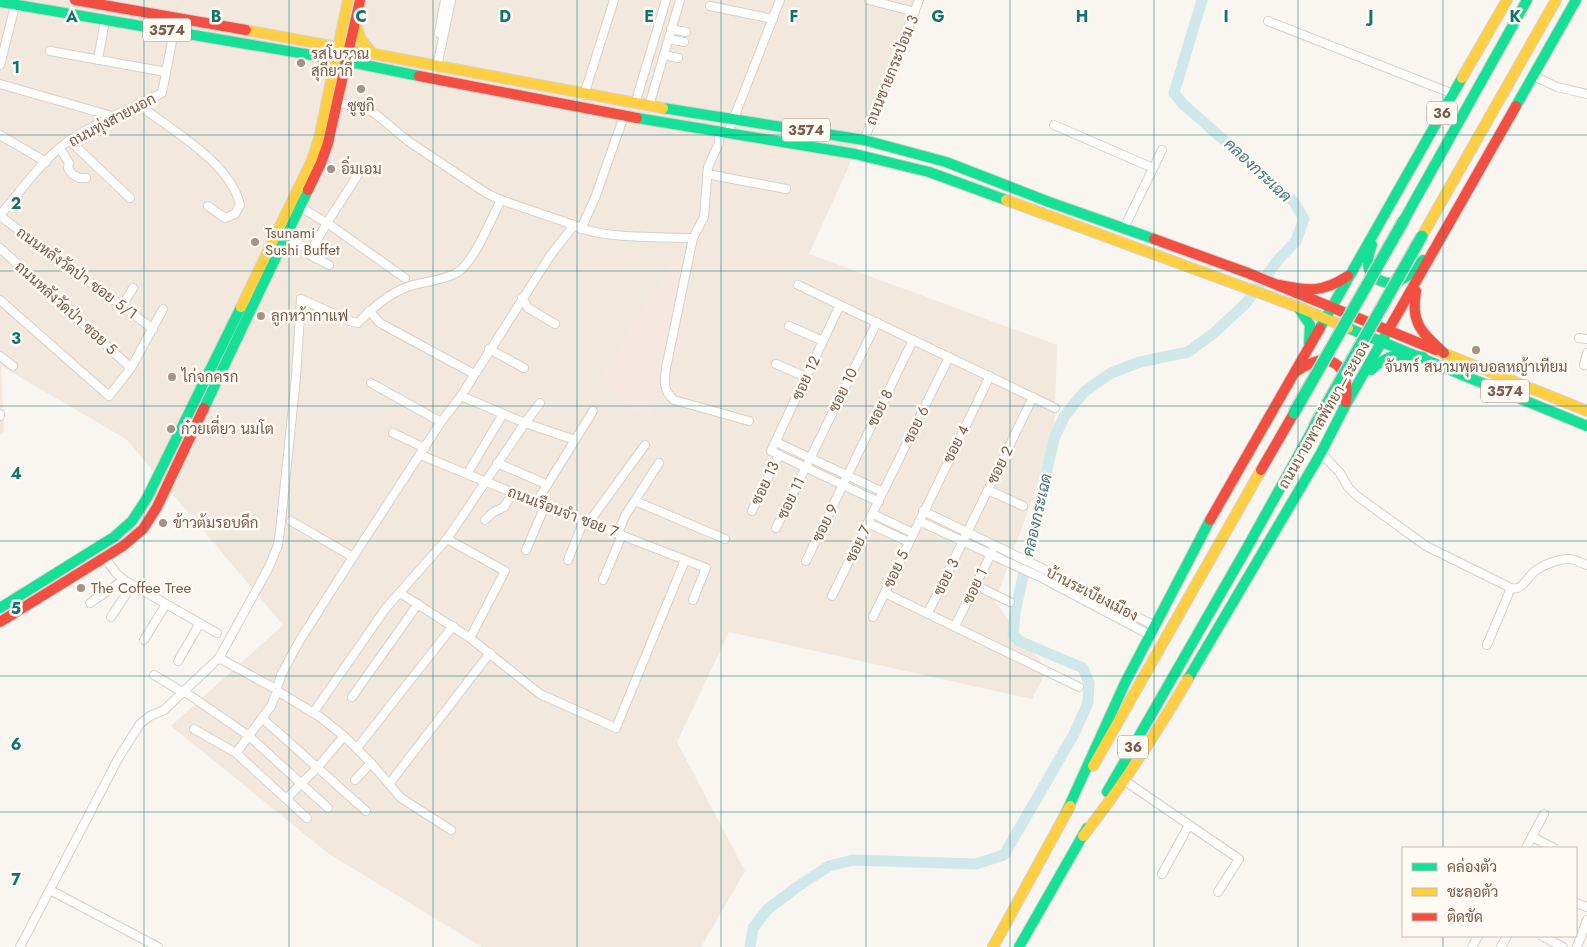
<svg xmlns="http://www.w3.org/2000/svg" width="1587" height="947" font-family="Jost,Sarabun,sans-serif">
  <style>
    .residential { fill: #f2e8de }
    .commercial { fill: #f6e8e1 }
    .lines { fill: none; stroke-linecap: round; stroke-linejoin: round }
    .river { stroke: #d0e8ea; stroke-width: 11 }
    .street-casing { stroke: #d7d1cb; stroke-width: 10 }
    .fast-casing { stroke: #d9d2cb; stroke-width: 12 }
    .slow-casing { stroke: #d9d2cb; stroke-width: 12 }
    .jam-casing { stroke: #d9d2cb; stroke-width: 12 }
    .street { stroke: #fefefd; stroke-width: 8 }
    .fast { stroke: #16e098; stroke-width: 10 }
    .slow { stroke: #ffcf43; stroke-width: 10 }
    .jam { stroke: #f24e42; stroke-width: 10 }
    .fast-bridge-casing { stroke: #dad1cc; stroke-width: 14; stroke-linecap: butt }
    .fast-bridge { stroke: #16e098; stroke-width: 11 }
    .grid { fill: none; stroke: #0f766e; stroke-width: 1; stroke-opacity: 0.55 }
    .poi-dot { fill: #a69286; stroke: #fffaf3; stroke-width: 2 }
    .labels { text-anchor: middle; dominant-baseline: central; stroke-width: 5; stroke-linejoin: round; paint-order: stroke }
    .shield { fill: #fffaf3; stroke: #a28b7f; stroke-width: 1 }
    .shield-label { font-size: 14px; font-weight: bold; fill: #7a5c4d }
    .poi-label { font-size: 15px; fill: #7a5c4d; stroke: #fffaf3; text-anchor: start }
    .street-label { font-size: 15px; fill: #7a5c4d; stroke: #fffaf3 }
    .water-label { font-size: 16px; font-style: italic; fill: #437c86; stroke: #fffaf3 }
    .grid-label { font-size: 16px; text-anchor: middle; font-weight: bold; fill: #0f766e; stroke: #fffaf3; stroke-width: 5; stroke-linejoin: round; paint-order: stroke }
  </style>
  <rect width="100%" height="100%" fill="#f9f5f0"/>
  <path class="residential" d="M0 0H924L809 254 1057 345 1054 439 995 602 1047 670 1032 699 729 632 677 742 745 871 701 947H482L329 854 171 726 283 625 126 439 1 366 4 432 0 435Z"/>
  <path class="commercial" d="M677 250 686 255 660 386 651 417 635 410 621 398 601 377 657 287Z"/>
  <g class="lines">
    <path class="river" d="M750 947 753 928 768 909 797 887 829 866 853 860 976 864 1004 855 1074 734 1088 703 1089 683 1083 668 1019 641 1013 635 1015 612 1054 439 1064 417 1084 392 1111 373 1140 362 1188 352 1214 333 1246 303 1278 260 1296 241 1304 219 1294 202 1183 104 1174 93 1202 0"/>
    <g class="street-casing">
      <g id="street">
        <path d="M869 0 915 12"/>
        <path d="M710 6 773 19"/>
        <path d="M1268 21 1453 94"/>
        <path d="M671 29 686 32"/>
        <path d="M439 33 445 0"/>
        <path d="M669 39 684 42"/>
        <path d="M50 51 166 72"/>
        <path d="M664 55 678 58"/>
        <path d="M98 60 105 20"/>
        <path d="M0 65 16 2"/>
        <path d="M437 67 451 0"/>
        <path d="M1534 76 1557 87 1587 94"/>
        <path d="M0 84 112 116"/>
        <path d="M584 95 614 0"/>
        <path d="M337 102 373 112 408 141 486 193 501 200 574 225C598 239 663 237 693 238L704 217 708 167 719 143V131"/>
        <path d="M138 104C171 130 231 163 240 205L235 214 225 218 208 206"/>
        <path d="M635 104 666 0"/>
        <path d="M649 106 680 0"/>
        <path d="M1054 125 1153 168"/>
        <path d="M728 133 780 0"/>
        <path d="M0 135 46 162"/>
        <path d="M69 140 130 198"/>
        <path d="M864 140 919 0"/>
        <path d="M60 148 69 163 68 168 72 174 79 178H86"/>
        <path d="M707 174 786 189"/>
        <path d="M300 207 327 223 405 278"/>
        <path d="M0 215C20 192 45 156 70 140 99 121 131 108 162 93L174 31"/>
        <path d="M0 216 153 329"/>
        <path d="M1124 228 1162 150"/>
        <path d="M581 229 595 198 624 116"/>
        <path d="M286 237 311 251 327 223 359 173"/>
        <path d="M693 238 666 368C664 382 663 390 674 400L749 421"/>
        <path d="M0 248 131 368"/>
        <path d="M311 251 310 255 329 265"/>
        <path d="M798 285 1055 408"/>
        <path d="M522 298 528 308 555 324"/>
        <path d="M0 300 109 396 131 368 163 309"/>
        <path d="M840 305 771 451 879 502"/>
        <path d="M122 306 133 288"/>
        <path d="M369 311 380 323 474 374"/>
        <path d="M789 326 823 341"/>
        <path d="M1579 338 1587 339"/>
        <path d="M489 349 524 368"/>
        <path d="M0 356 13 366"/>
        <path d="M776 364 806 377"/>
        <path d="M1584 365 1587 353"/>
        <path d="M371 383 441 422"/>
        <path d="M461 396 525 423 575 440"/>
        <path d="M0 414V416"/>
        <path d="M393 433 425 448"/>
        <path d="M776 442 883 492"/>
        <path d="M1321 453 1340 473 1348 487 1357 496 1426 546 1511 588C1523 591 1527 577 1535 571 1543 565 1558 559 1568 559 1575 559 1581 563 1587 565"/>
        <path d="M421 455C515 495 611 531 706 568L693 600"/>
        <path d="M497 463 546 484"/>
        <path d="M467 474 503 414"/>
        <path d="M988 490 1023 506"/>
        <path d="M635 501 725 539"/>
        <path d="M536 503 593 411"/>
        <path d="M752 511 779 455"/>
        <path d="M923 511 1056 575 1153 625"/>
        <path d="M873 514 913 533"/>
        <path d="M485 520 492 513 504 507 513 493"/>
        <path d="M291 521 353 557"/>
        <path d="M919 521 1042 578 1148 634"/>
        <path d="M589 522 645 445"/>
        <path d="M868 523 909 542"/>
        <path d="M776 528 877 322"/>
        <path d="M618 533 625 516 659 463"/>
        <path d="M447 539 505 571 470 638"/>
        <path d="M526 550 545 506"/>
        <path d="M105 558 116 573 124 580 217 633"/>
        <path d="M568 560 584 520"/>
        <path d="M806 561 913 340"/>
        <path d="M603 580 622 535"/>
        <path d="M975 585 1010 602"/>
        <path d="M400 593 470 638 540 694 616 728 685 560"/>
        <path d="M885 593 1079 687"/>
        <path d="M832 596 949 357"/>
        <path d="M90 603 124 580"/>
        <path d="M928 613 1033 397"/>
        <path d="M111 617 132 585"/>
        <path d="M873 617 990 376"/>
        <path d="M955 626 992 552"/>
        <path d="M144 640 166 604"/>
        <path d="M1487 645 1511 588"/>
        <path d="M219 658 272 687"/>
        <path d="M178 661 200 623"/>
        <path d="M154 675 184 693"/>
        <path d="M278 685 281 675 300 640 353 557 441 422 461 396 550 256 574 225"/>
        <path d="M185 692 249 736 328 808"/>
        <path d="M279 692 320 717 344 736 371 763 401 798 451 830"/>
        <path d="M352 697 418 604"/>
        <path d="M313 713 386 608 447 539 525 423 540 403"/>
        <path d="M262 718 366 811"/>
        <path d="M194 729 236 753 307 818"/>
        <path d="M357 748 453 626"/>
        <path d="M236 753 271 706 276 694"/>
        <path d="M355 780 371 763"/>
        <path d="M1125 781 1239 859 1218 892"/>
        <path d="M389 784 490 653"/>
        <path d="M287 798 318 767 344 736"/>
        <path d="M1532 837 1554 848"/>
        <path d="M1526 848 1544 814"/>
        <path d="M1162 874 1189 825"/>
        <path d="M50 890 158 947"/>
        <path d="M1576 903 1587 907"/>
        <path d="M1542 936 1563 947"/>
        <path d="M20 947 119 757 140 724 150 716 164 710 219 658 269 567 278 545 280 531 296 377 301 299 350 321 358 323C373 307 389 293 410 286 425 281 444 281 458 272 475 260 491 219 501 200"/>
        <path d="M1472 947 1478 936"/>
        <path d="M1501 947 1507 936"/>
        <path d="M1577 947 1587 920"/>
      </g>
    </g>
    <g class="fast-casing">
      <g id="fast">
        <path d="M0 2 335 59 419 76"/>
        <path d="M1516 106 1576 0"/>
        <path d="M663 108 864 140 946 162 1049 202 1154 239"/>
        <path d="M637 118 855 154 929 172 1006 200"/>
        <path d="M1404 220 1527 0"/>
        <path d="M1372 245C1370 250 1368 255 1368 261 1367 277 1384 287 1399 281 1409 277 1416 268 1423 260"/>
        <path d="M1298 307 1310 325 1309 343"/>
        <path d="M1320 328 1462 78"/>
        <path d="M1348 328 1587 426"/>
        <path d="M1371 370C1389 353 1400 353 1423 357"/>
        <path d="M204 408 308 190"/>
        <path d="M0 608 114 537 132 521 147 498 241 307"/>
        <path d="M1188 679 1321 453 1345 406 1390 327"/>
        <path d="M1107 792 1248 546 1314 427"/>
        <path d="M1066 813 1125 683 1210 520"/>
        <path d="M1019 947 1087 828"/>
      </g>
    </g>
    <g class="slow-casing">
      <g id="slow">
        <path d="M355 21 360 38 372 53"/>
        <path d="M246 30 663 108"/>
        <path d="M1462 78 1507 0"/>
        <path d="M1006 200 1298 307 1348 328"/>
        <path d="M1422 236 1556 0"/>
        <path d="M241 307 312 160 319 139 348 0"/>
        <path d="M1436 350 1587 411"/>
        <path d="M1093 766 1261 470"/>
        <path d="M1083 836C1122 786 1156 734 1188 679"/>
        <path d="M993 947 1070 806"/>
      </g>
    </g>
    <g class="jam-casing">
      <g id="jam">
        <path d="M75 0 246 30"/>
        <path d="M419 76 637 118"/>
        <path d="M308 190 321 163 328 143 360 0"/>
        <path d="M1154 239 1248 273 1436 350"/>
        <path d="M1279 285C1308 291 1322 293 1348 276"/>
        <path d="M1416 291C1410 323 1422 333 1444 353"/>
        <path d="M1390 327 1516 106"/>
        <path d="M1297 371C1330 348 1350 364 1346 402"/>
        <path d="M1261 470 1294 413"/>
        <path d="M1210 520 1320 328"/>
        <path d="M0 622 123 546 143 529 157 507 204 408"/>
      </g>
    </g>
    <use href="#street" class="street"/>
    <use href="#fast" class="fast"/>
    <use href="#slow" class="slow"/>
    <use href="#jam" class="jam"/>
    <g class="fast-bridge-casing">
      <g id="fast-bridge">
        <path d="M1294 413 1404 220"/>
        <path d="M1314 427 1422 236"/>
      </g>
    </g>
    <use href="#fast-bridge" class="fast-bridge"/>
  </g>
  <path class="grid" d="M144 0V947M289 0V947M433 0V947M577 0V947M721 0V947M866 0V947M1010 0V947M1154 0V947M1298 0V947M1443 0V848M0 135H1587M0 271H1587M0 406H1587M0 541H1587M0 676H1587M0 812H1587M1443 936V947"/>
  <g class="poi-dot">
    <circle cx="301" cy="63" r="5"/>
    <circle cx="361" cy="89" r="5"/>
    <circle cx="331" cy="169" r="5"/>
    <circle cx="255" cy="242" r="5"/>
    <circle cx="261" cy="316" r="5"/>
    <circle cx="1476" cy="350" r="5"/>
    <circle cx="172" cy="377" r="5"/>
    <circle cx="171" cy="429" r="5"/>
    <circle cx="163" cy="523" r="5"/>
    <circle cx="81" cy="588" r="5"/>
  </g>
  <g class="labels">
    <g class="shield">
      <rect x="143" y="18.5" width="48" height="23" rx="4"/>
      <rect x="1427" y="101.5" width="30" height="23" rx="4"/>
      <rect x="782" y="118.5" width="48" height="23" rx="4"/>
      <rect x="1481" y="379.5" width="48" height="23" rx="4"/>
      <rect x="1118" y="735.5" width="30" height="23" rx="4"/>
    </g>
    <g class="shield-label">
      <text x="167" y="30">3574</text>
      <text x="1442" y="113">36</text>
      <text x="806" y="130">3574</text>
      <text x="1505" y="391">3574</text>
      <text x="1133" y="747">36</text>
    </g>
    <g class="poi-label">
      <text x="311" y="54">รสโบราณ<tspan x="311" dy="17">สุกียากี์</tspan></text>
      <text x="361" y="106" text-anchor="middle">ซูซูกิ</text>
      <text x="341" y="169">อิ่มเอม</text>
      <text x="265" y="233">Tsunami<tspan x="265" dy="17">Sushi Buffet</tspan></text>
      <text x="271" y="316">ลูกหว้ากาแฟ</text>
      <text x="1476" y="367" text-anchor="middle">จันทร์ สนามพุตบอลหญ้าเทียม</text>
      <text x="182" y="377">ไก่จกครก</text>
      <text x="181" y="429">ก๋วยเตี่ยว นมโต</text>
      <text x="173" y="523">ข้าวต้มรอบดึก</text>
      <text x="91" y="588">The Coffee Tree</text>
    </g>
    <g class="street-label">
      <text transform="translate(892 70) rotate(-68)">ถนนชายกระป่อม 3</text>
      <text transform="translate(112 120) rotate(-28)">ถนนทุ่งสายนอก</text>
      <text transform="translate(77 273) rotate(36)">ถนนหลังวัดป่า ซอย 5/1</text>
      <text transform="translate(66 308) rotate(42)">ถนนหลังวัดป่า ซอย 5</text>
      <text transform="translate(806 378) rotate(-65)">ซอย 12</text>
      <text transform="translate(843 390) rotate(-64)">ซอย 10</text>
      <text transform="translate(880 408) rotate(-64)">ซอย 8</text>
      <text transform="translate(1324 415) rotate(-60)">ถนนบายพาสพัทยา–ระยอง</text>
      <text transform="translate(916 425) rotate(-64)">ซอย 6</text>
      <text transform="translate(956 444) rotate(-64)">ซอย 4</text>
      <text transform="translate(1000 465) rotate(-64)">ซอย 2</text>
      <text transform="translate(765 483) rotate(-65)">ซอย 13</text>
      <text transform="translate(791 498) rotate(-64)">ซอย 11</text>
      <text transform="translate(563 512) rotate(21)">ถนนเรือนจำ ซอย 7</text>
      <text transform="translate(825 523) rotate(-64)">ซอย 9</text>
      <text transform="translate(858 544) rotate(-64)">ซอย 7</text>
      <text transform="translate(896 569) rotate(-65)">ซอย 5</text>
      <text transform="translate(946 577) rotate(-64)">ซอย 3</text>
      <text transform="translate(975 586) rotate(-64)">ซอย 1</text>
      <text transform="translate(1092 594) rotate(27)">บ้านระเบียงเมือง</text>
    </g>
    <g class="water-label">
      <text transform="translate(1258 170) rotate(43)">คลองกระเฉด</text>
      <text transform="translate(1037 515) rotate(-77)">คลองกระเฉด</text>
    </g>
  </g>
  <g class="grid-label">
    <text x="72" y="22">A</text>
    <text x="216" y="22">B</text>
    <text x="361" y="22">C</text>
    <text x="505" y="22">D</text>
    <text x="649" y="22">E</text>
    <text x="794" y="22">F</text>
    <text x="938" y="22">G</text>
    <text x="1082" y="22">H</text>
    <text x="1226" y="22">I</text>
    <text x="1371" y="22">J</text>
    <text x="1515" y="22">K</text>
    <text x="16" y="73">1</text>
    <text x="16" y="209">2</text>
    <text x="16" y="344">3</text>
    <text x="16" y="479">4</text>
    <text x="16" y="614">5</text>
    <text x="16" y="750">6</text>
    <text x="16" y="885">7</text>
  </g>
  <rect x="1402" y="847" width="175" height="90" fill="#fffaf3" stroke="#cabbb1"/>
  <rect x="1412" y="863" width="25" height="8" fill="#16e098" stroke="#cabbb1"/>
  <text x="1447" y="872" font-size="15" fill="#7a5c4d">คล่องตัว</text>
  <rect x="1412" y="888" width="25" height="8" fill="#ffcf43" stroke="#cabbb1"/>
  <text x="1447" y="897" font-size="15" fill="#7a5c4d">ชะลอตัว</text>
  <rect x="1412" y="913" width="25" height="8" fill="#f24e42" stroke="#cabbb1"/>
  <text x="1447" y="922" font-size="15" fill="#7a5c4d">ติดขัด</text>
</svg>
